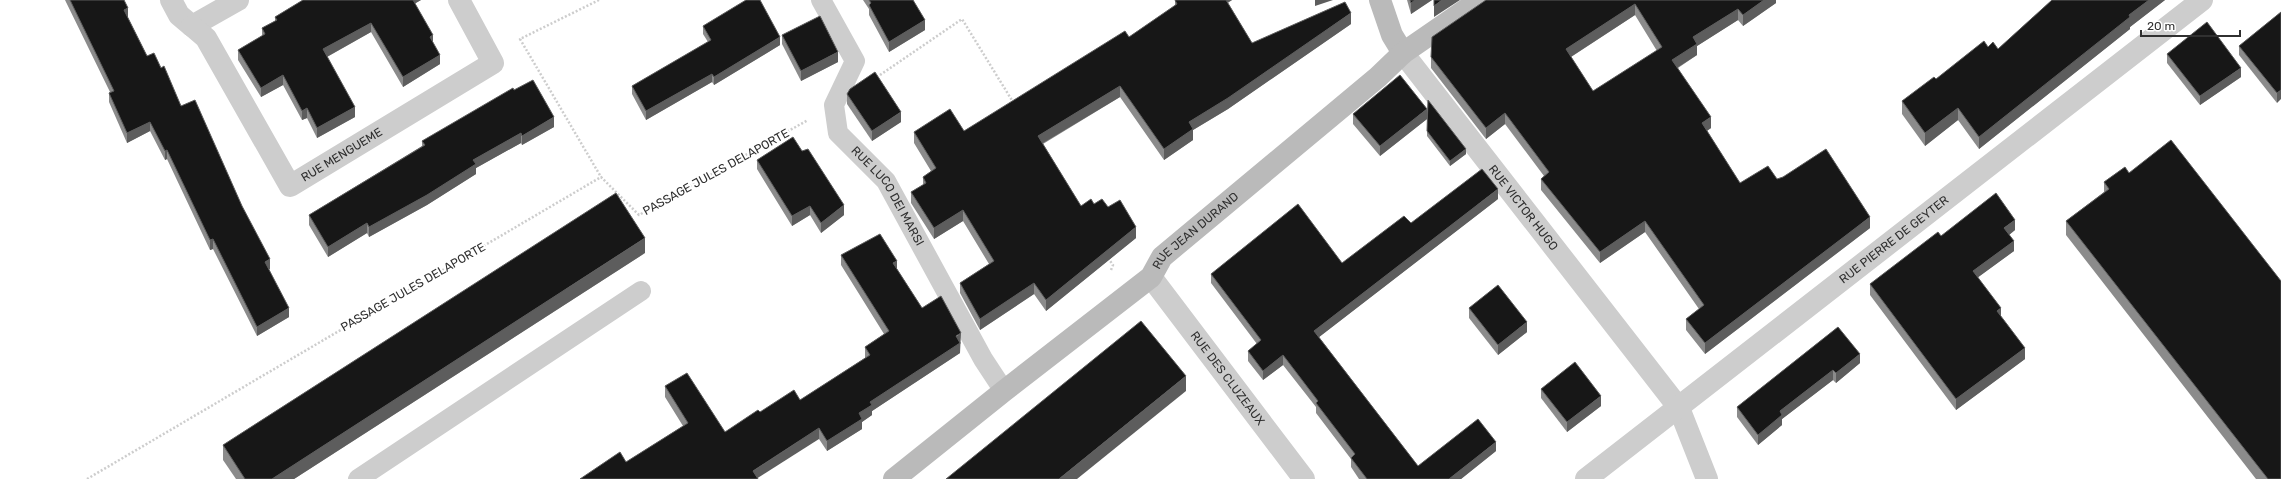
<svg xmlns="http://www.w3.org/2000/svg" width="2281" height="479" font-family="Rubik,sans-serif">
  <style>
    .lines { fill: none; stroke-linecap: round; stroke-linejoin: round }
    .path { stroke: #cdcdcd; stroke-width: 2.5; stroke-dasharray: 2 2; stroke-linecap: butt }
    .lane { stroke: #cdcdcd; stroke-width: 20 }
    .street { stroke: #cdcdcd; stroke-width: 22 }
    .secondary { stroke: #bababa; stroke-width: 22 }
    .wall { fill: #8b8b8b; fill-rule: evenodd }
    .shaded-wall { fill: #5d5d5d }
    .building { fill: #171717; stroke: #5d5d5d; fill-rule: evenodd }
    .labels { text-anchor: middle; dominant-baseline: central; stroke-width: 4; stroke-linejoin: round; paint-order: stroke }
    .street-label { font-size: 12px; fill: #303030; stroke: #fff }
  </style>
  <rect width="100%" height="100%" fill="#fff"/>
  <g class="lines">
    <g class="path">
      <path d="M599 0 520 39 601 177"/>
      <path d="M880 75 962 19 1013 102"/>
      <path d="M1108 258 1113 265 1111 270"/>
      <path d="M87 479 601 177 639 215 808 120"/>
    </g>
    <g class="lane">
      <path id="s1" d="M821 0 855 61 834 105 838 133 886 181 983 359 1004 391"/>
      <path d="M358 479 641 291"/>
    </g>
    <g class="street">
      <path d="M171 0 179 15 192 26 238 0"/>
      <path id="s2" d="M192 26 206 38 290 186 493 63 459 0"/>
      <path id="s3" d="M1403 53 1679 408 1707 479"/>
      <path id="s4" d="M1151 277 1304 479"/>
      <path id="s5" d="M1586 479 2202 0"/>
    </g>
    <g class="secondary">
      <path d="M1380 0 1392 35 1403 53"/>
      <path id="s6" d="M894 479 1004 391 1151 277 1162 257 1378 77 1403 53 1480 0"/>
    </g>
  </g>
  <g class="wall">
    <path d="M65 0H124L128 17V18L147 56 181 106 270 269H269L289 317 257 336 213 249 210 250 167 159 165 160 150 131 127 143 109 102V93L110 92Z"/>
    <path d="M303 0H421L415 3 433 43 440 64 403 87 371 32 327 57 355 117 317 138 307 118 302 120 283 85 261 97 238 60V50L262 36V28L275 21V17Z"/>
    <path d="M863 0H913L925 30 889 52 869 15V9Z"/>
    <path d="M1175 0H1232L1228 3 1252 43 1351 24 1228 109 1193 130V140L1164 160 1120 97 1043 144 1081 206 1094 204 1108 207 1136 238 1046 311 1034 294 980 330 960 293V283L989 264 963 221 934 239 911 203V192L923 185V177L931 171 914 143V132L964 131 1129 37 1175 6Z"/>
    <path d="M1407 0H1432L1411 14Z"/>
    <path d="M1486 0H1776V3L1743 26 1738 20 1697 46V55L1678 68 1711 128 1707 131 1740 183 1777 179 1870 228 1705 354 1686 330V319L1699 309 1645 232 1600 263 1541 190V179L1544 176 1505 124 1486 139 1431 68V57ZM1635 15 1657 51 1593 91 1571 57Z"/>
    <path d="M2052 0H2165L2130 27V29L1979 149 1958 120 1925 146 1902 114V101L1988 47 1998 49Z"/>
    <path d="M2281 12 2277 103 2239 55V46Z"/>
    <path d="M703 26 780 45 714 85 712 82 646 120 632 94V86L708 42 703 34Z"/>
    <path d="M782 35 838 62 801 81 782 44Z"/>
    <path d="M2167 54 2241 77 2200 105 2167 63Z"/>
    <path d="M514 90 554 127 522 145 521 143 476 168V174L427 205 369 237 367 233 328 257 309 225V215L422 146V141Z"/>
    <path d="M847 94 901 122 872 141 847 104Z"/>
    <path d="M1353 114 1427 116 1466 154 1450 166 1427 136V119L1380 156 1353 124Z"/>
    <path d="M757 160 844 215 821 233 810 215 792 226 757 169Z"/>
    <path d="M2125 167 2281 479H2256L2066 235V221L2104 192V182Z"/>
    <path d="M1498 199 1319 337 1418 466 1496 451 1461 479H1359L1351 467V459L1316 413V407L1283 365 1263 380 1248 361V351L1257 344 1211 283V274L1342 263 1411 223Z"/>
    <path d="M2015 230 2009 235 2014 251 1978 277 2025 359 1956 410 1870 295V284L1941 236Z"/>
    <path d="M645 253 294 479H236L223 460V445Z"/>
    <path d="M841 255 897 269 922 308 961 343 960 344V353L872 411V415L862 422V429L827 451 819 439 626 462 683 426 665 397V386L725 432 760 412 800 400 865 358V347L884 334 841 265Z"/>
    <path d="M1469 308 1527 332 1498 355 1469 318Z"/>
    <path d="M1838 327 1860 363 1836 383 1833 380 1782 419V425L1758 445 1737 417V407Z"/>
    <path d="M1541 389 1601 406 1567 432 1541 398Z"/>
  </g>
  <g class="shaded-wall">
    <path d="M411 0H421L411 6Z"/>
    <path d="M1223 0H1232L1223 5Z"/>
    <path d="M1315 0H1333L1315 6Z"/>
    <path d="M1415 0H1432L1411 14V3Z"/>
    <path d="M1442 0H1460L1434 17V6Z"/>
    <path d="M1764 0H1776V3L1743 26V15Z"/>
    <path d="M2149 0H2165L2130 27V29L1979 149V137L2129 15Z"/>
    <path d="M1635 4V15L1566 60V49Z"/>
    <path d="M128 8V17L124 20V10Z"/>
    <path d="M1738 9V20L1697 46V55L1672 71V60L1693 37Z"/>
    <path d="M1351 13V24L1228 109 1193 130V140L1164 160V149L1189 122Z"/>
    <path d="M925 20V30L889 52V42Z"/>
    <path d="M371 23V32L323 59V49Z"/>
    <path d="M433 35V45L430 37Z"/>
    <path d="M780 37V45L714 85V77Z"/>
    <path d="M838 52V62L801 81V71Z"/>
    <path d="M440 55V64L403 87V77Z"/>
    <path d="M2241 68V77L2200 105V96Z"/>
    <path d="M712 74V82L646 120V111Z"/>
    <path d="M283 75V85L261 97V88Z"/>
    <path d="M1120 86V97L1038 146V136Z"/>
    <path d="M2281 90V99L2277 103V93Z"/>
    <path d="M355 107V117L317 138V128Z"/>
    <path d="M307 108V118L302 120V111Z"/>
    <path d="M1958 108V120L1925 146V133Z"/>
    <path d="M1427 109V119L1380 156V146Z"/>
    <path d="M901 112V122L872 141V131Z"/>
    <path d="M1505 113V124L1486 139V128Z"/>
    <path d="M554 117V127L522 145V136Z"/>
    <path d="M1711 117V128L1702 134V123Z"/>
    <path d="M150 122V131L127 143V133Z"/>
    <path d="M521 133V143L476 168V174L427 205 369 237V227L473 160Z"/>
    <path d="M1466 149V154L1450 166V161Z"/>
    <path d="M167 150V159L165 160V151Z"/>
    <path d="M1498 189V199L1314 341V331Z"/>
    <path d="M844 205V215L821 233V223Z"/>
    <path d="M810 206V215L792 226V216Z"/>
    <path d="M963 210V221L934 239V228Z"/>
    <path d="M1870 217V228L1705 354V343Z"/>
    <path d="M2015 220V230L2004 239V228Z"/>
    <path d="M1645 221V232L1600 263V252Z"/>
    <path d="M367 223V233L328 257V247Z"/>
    <path d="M1136 227V238L1046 311V300Z"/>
    <path d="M645 238V253L294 479H272Z"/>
    <path d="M213 239V249L210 250V240Z"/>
    <path d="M2014 241V251L1973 281V271Z"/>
    <path d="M270 259V269L265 271V262Z"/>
    <path d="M897 261V271L893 263Z"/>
    <path d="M1034 283V294L980 330V319Z"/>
    <path d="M289 308V317L257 336V327Z"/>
    <path d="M2001 308V319L1997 311Z"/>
    <path d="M1527 322V332L1498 355V345Z"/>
    <path d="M961 333 960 353 872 411V415L862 422V429L827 451V441L859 413 870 402Z"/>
    <path d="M2025 348V359L1956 410V399Z"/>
    <path d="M1860 354V363L1836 383V373Z"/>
    <path d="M1283 355V365L1263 380V371Z"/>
    <path d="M1833 370V380L1782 419V425L1758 445V435L1780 411Z"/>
    <path d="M1186 376V391L1077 479H1059Z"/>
    <path d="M1601 396V406L1567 432V422Z"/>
    <path d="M819 428V439L756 479 753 471Z"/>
    <path d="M1496 442V451L1461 479H1449Z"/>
  </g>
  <g class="building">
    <path d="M70 0H124L128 8 124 10 147 56 154 53 161 68 164 66 181 106 195 100 242 206 270 259 265 262 289 308 257 327 213 239 210 240 167 150 165 151 150 122 127 133 109 93 114 91Z"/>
    <path d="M303 0H413L433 35 430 37 440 55 403 77 371 23 323 49 355 107 317 128 307 108 302 111 283 75 261 88 238 50 265 34 262 28 277 20 275 17Z"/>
    <path d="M746 0H760L780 37 714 77 712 74 646 111 632 86 711 40 703 26Z"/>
    <path d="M869 0H913L925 20 889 42 869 5 871 3Z"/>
    <path d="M1175 0H1226L1252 43 1345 2 1351 13 1228 98 1189 122 1193 129 1164 149 1120 86 1038 136 1081 206 1091 199 1094 204 1102 199 1108 207 1120 200 1136 227 1046 300 1034 283 980 319 960 283 994 261 963 210 934 228 911 192 926 183 923 177 936 168 914 132 950 109 964 131 1125 31 1129 37 1177 4Z"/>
    <path d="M1410 0H1415L1411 3Z"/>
    <path d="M1434 0H1442L1434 6Z"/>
    <path d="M1486 0H1764L1743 15 1738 9 1693 37 1697 44 1672 60 1711 117 1702 123 1740 183 1768 166 1777 179 1783 177 1826 149 1870 217 1705 343 1686 319 1704 305 1645 221 1600 252 1541 179 1549 172 1505 113 1486 128 1431 57 1432 37ZM1635 4 1662 47 1593 91 1566 49Z"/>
    <path d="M2052 0H2149L2129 15 2130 17 1979 137 1958 108 1925 133 1902 101 1934 77 1936 79 1984 41 1988 47 1993 42 1998 49Z"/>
    <path d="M2281 12V90L2277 93 2239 46Z"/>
    <path d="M820 16 838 52 801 71 782 35Z"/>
    <path d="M2207 22 2241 68 2200 96 2167 54Z"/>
    <path d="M875 72 901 112 872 131 847 94 850 89Z"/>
    <path d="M1400 75 1427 109 1380 146 1353 114Z"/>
    <path d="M533 80 554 117 522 136 521 133 473 160 476 164 427 195 369 227 367 223 328 247 309 215 425 145 422 141 513 88 514 90Z"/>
    <path d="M1428 100 1466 149 1450 161 1427 131Z"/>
    <path d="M793 137 802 151 808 149 844 205 821 223 810 206 792 216 757 160Z"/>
    <path d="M2171 140 2281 281V479H2268L2066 221 2109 189 2104 182 2125 167 2129 173Z"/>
    <path d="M1482 169 1498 189 1314 331 1418 466 1478 419 1496 442 1449 479H1367L1351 458 1355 454 1316 403 1318 401 1283 355 1263 371 1248 351 1261 340 1211 274 1298 204 1342 263 1404 216 1411 223Z"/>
    <path d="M616 193 645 238 272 479H245L223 445Z"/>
    <path d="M1996 193 2015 220 2004 228 2014 241 1973 271 2001 308 1997 311 2025 348 1956 399 1870 284 1938 232 1941 236Z"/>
    <path d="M880 234 897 261 893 263 922 308 941 296 961 333 956 336 960 343 870 402 872 405 859 413 862 419 827 441 819 428 753 471 758 479H580L620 452 626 462 688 423 665 386 687 373 725 432 758 410 760 412 794 390 800 400 870 355 865 347 889 331 841 255Z"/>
    <path d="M1498 285 1527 322 1498 345 1469 308Z"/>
    <path d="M1141 321 1186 376 1059 479H946Z"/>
    <path d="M1838 327 1860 354 1836 373 1833 370 1780 411 1782 415 1758 435 1737 407Z"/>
    <path d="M1575 362 1601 396 1567 422 1541 389Z"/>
  </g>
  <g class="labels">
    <g class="street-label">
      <text stroke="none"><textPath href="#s2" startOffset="249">RUE MENGUEME</textPath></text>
      <text transform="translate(716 172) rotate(-29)">PASSAGE JULES DELAPORTE</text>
      <text stroke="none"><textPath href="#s1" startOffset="228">RUE LUCO DEI MARSI</textPath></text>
      <text stroke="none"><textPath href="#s3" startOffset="196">RUE VICTOR HUGO</textPath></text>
      <text stroke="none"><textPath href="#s6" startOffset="392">RUE JEAN DURAND</textPath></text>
      <text stroke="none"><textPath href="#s5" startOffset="390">RUE PIERRE DE GEYTER</textPath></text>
      <text transform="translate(413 287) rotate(-30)">PASSAGE JULES DELAPORTE</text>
      <text stroke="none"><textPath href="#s4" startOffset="127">RUE DES CLUZEAUX</textPath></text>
    </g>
  </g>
  <path d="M2141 30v6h99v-6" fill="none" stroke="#303030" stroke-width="2"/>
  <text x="2147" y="30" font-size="12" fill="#303030" stroke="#ffffff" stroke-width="3" paint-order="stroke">20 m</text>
</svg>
